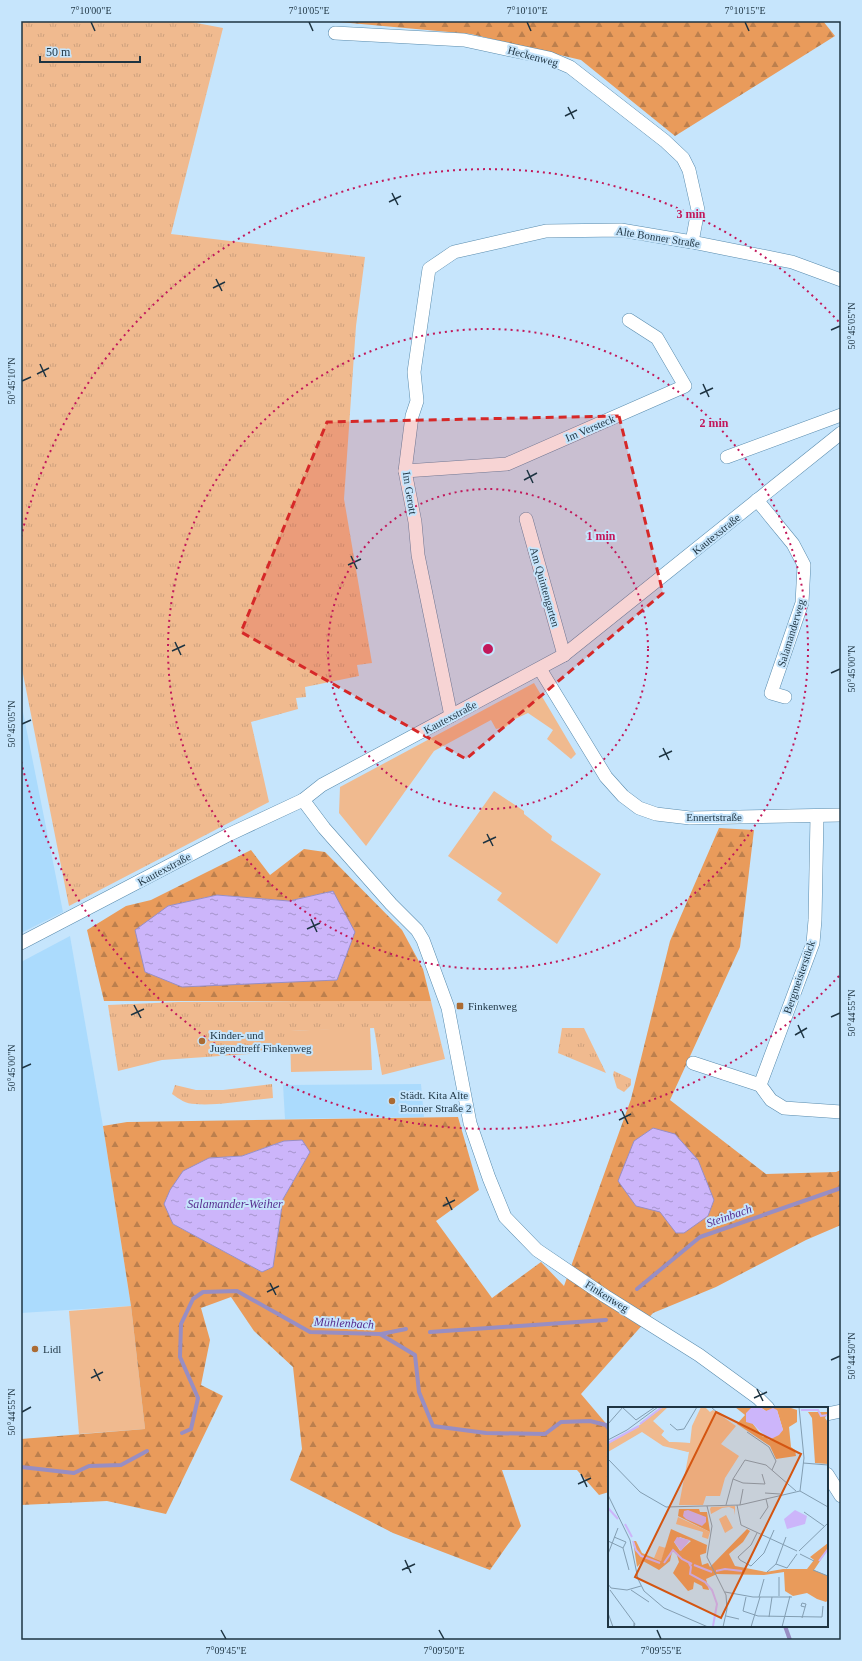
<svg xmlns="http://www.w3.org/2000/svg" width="862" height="1661" font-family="Georgia,serif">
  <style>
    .built { fill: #abdbfd }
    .green { fill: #f0ba8f }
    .forest { fill: url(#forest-firs); fill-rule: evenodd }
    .park { fill: url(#park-tufts) }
    .water { fill: url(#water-ripples); stroke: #988ec3 }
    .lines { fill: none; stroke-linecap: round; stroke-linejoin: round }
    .stream { stroke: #988ec3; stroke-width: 4 }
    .minor-casing { stroke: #588bad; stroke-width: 14 }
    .minor { stroke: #fff; stroke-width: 13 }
    .marked { fill: #d62828; fill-opacity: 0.2; stroke: #d62828; stroke-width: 3; stroke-dasharray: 8 5; stroke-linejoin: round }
    .ticks { fill: none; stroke: #1e3442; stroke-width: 1.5 }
    .ring { fill: none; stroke: #c2185b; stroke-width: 2; stroke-dasharray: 2 4 }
    .poi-dot { fill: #ab6b33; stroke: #c6e5fc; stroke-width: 1.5 }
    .labels { text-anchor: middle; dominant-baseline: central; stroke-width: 4; stroke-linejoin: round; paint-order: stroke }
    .street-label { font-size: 11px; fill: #1e3442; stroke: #c6e5fc }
    .poi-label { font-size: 11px; fill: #1e3442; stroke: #c6e5fc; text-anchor: start }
    .water-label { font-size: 12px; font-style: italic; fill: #572d8f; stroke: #c6e5fc }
    .inset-river { fill: none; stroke: #ccb5fa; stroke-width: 2 }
    .inset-road { fill: none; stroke: #839eb2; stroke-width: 1 }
    .view { fill: #d45511; fill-opacity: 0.15; stroke: #d45511; stroke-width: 2 }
    .inset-edge { fill: none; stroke: #1e3442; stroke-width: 2 }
    .centre { fill: #c2185b; stroke: #c6e5fc; stroke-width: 2 }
    .ring-label { font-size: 12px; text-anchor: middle; font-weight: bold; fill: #c2185b; stroke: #c6e5fc; stroke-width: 4; stroke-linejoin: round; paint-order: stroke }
    .neatline { fill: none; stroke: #1e3442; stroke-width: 1.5 }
    .ticks-label { font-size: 10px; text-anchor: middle; fill: #1e3442 }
  </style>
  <defs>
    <pattern id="forest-firs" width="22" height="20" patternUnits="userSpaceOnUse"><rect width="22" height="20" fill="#e99b5b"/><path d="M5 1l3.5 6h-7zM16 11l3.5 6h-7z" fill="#bc7f4d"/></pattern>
    <pattern id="park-tufts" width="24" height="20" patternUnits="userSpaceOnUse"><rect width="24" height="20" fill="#f0ba8f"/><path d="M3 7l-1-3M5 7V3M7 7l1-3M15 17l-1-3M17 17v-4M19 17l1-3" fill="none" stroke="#cda07d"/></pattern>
    <pattern id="water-ripples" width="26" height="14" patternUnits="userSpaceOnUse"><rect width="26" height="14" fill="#ccb5fa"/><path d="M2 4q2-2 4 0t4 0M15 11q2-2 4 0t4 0" fill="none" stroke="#a594cc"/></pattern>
  </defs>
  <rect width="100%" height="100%" fill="#c6e5fc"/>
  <g class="built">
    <path d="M21 702 63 912 21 933Z"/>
    <path d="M70 936 103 1126 131 1306 21 1313V962Z"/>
    <path d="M421 1084 424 1117 285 1119 283 1085Z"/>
  </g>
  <g class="green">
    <path d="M534 683 576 754 571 759 547 739 553 730 528 713 513 720 506 727 496 729 491 720 434 751 366 846 339 813 340 787Z"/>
    <path d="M494 791 524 811V814L552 836 551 840 601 874 557 944 497 900 502 893 448 856Z"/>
    <path d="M370 1027 372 1070 291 1072 290 1031Z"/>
    <path d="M131 1306 145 1429 79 1434 69 1311Z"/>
  </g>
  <g class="forest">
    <path d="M328 21H823L835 36 675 136 581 60 471 34Z"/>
    <path d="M719 828 754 830 740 947 670 1100 766 1174 836 1172 841 1170V1225L806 1240 716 1287 653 1313 581 1394 609 1427V1492L599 1495 577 1470H502L521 1526 490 1570 393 1533 290 1480 302 1449 293 1367 254 1331 231 1297 201 1308 210 1340 201 1385 223 1396 166 1514 107 1501 21 1505V1439L145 1429 131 1306 103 1126 127 1122 458 1117 479 1190 436 1221 492 1298 541 1262 564 1286 631 1099 670 941ZM284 1141 310 1152 283 1199 273 1267 262 1272 173 1224 209 1158 242 1156Z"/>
    <path d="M304 849 325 852 402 930 423 969 431 1001H104L87 930 126 906 151 900 251 850 270 875ZM333 891 182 987 168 906 217 895 289 901Z"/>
  </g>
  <g class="park">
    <path d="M21 21H186L223 28 171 234 365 257 356 326 344 499 372 663 357 665 359 676 305 687 306 697 296 698 298 709 251 722 269 802 69 906 21 664Z"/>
    <path d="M303 1001H431L445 1059 382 1075 374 1028 291 1031V1051L162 1060 118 1071 108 1005 178 1002Z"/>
    <path d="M562 1028H584L606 1073 558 1053Z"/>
    <path d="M614 1071 631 1079V1085L624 1092 617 1088 613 1075Z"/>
    <path d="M272 1084 273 1098C250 1100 217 1106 195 1104 186 1104 179 1099 172 1094L175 1085 196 1090H223Z"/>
  </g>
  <g class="water">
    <path d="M333 891 355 932 337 980 182 987 145 972 135 930 168 906 217 895 289 901Z"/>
    <path d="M653 1128 675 1134 698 1160 714 1200 708 1216 684 1233H676L660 1212 636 1206 618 1181 634 1141Z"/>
    <path d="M302 1140 310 1152 283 1199 273 1267 262 1272 173 1224 164 1204 170 1190 183 1171 209 1158 242 1156 284 1141Z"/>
  </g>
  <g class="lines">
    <g class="stream">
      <path d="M637 1289 700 1237 841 1188"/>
      <path d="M430 1332 606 1320"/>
      <path d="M381 1334 406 1329"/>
      <path d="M182 1433 191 1429 198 1398 180 1357 181 1324 193 1299 203 1292 237 1291 310 1332 380 1334 415 1355 419 1392 433 1426 486 1433 545 1434 561 1422 590 1421 606 1425 609 1429"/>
      <path d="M21 1467 74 1473 89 1466 121 1465 147 1451"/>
      <path d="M785 1626 790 1640"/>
    </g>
    <g class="minor-casing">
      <g id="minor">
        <path d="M335 33 464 40 549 58 570 67 665 141 683 158 689 170 698 210 692 242"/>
        <path d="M727 457 841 415"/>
        <path d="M405 471 507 464 685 386 657 338 629 320"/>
        <path d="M757 500 793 544 804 565 802 603 771 693 785 697"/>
        <path d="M526 519 564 655"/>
        <path d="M540 669 606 777 623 796 639 808 656 814 690 818 841 815"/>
        <path d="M451 716 418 555 415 522 405 471 412 416 417 401 414 372 429 269 454 252 546 231 621 230 692 242 792 262 841 280"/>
        <path d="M303 800 324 828 391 904 417 930 423 940 448 1008 470 1123 489 1178 505 1217 537 1250 605 1296 699 1355 758 1398 768 1408"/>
        <path d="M817 816 815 920 813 943 760 1085 771 1100 784 1108 841 1112"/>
        <path d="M21 943 228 835 303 800 322 785 564 655 841 433"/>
        <path d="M693 1063 760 1085"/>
        <path d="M827 1414 841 1411"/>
        <path d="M827 1474 841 1496"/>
      </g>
    </g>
    <use href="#minor" class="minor"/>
  </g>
  <path class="marked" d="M619 416 663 593 466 759 241 632 327 422Z"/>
  <path class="ticks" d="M91 22 95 31M309 22 313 31M527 22 531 31M745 22 749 31M568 107 574 119M565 116 577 110M392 193 398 205M389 202 401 196M216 279 222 291M213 288 225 282M831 330 840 326M40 364 46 377M37 374 49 368M22 381 31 377M703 384 709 397M700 394 713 388M527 470 533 483M524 480 537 473M351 556 357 569M348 565 361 559M175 642 181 655M172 651 185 645M831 673 840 669M22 724 31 720M663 748 669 760M659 757 672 751M487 834 493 846M483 843 496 837M311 919 317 932M307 929 320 923M134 1005 141 1018M131 1015 144 1009M831 1017 840 1013M798 1025 804 1038M795 1035 807 1028M22 1068 31 1064M622 1111 628 1124M619 1120 631 1114M446 1197 452 1210M443 1206 455 1200M270 1283 276 1295M267 1292 279 1286M831 1360 840 1356M94 1369 100 1381M91 1378 103 1372M757 1389 763 1401M754 1398 767 1392M22 1412 31 1407M581 1474 587 1487M578 1484 591 1478M405 1560 411 1573M402 1570 415 1564M221 1630 226 1639M439 1630 444 1639M657 1630 661 1639"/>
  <g class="ring">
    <circle cx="488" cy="649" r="160"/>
    <circle cx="488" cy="649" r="320"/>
    <path d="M839 976A480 480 0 0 1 21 761M21 537A480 480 0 0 1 839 322"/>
  </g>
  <g class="poi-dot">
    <rect x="456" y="1002" width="8" height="8" rx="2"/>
    <circle cx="202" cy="1041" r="4"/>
    <circle cx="392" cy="1101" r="4"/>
    <circle cx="35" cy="1349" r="4"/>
  </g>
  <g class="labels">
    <g class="street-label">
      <text transform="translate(533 56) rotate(15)">Heckenweg</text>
      <text transform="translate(658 237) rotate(9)">Alte Bonner Straße</text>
      <text transform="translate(590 428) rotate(-23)">Im Versteck</text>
      <text transform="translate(410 493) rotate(81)">Im Gerott</text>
      <text transform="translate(716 534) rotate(-39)">Kautexstraße</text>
      <text transform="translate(545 587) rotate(74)">Am Quintengarten</text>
      <text transform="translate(791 633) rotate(-73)">Salamanderweg</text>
      <text transform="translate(450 717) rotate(-28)">Kautexstraße</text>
      <text x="714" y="817">Ennertstraße</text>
      <text transform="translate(164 869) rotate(-28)">Kautexstraße</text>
      <text transform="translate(799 977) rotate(-71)">Bergmeisterstück</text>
      <text transform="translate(607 1296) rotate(32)">Finkenweg</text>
    </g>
    <g class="poi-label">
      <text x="468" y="1006">Finkenweg</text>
      <text x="210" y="1035">Kinder- und<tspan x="210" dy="13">Jugendtreff Finkenweg</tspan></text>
      <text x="400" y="1095">Städt. Kita Alte<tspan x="400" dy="13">Bonner Straße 2</tspan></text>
      <text x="43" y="1349">Lidl</text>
    </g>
    <g class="water-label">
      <text x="235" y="1204">Salamander-Weiher</text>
      <text transform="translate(729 1216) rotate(-19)">Steinbach</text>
      <text transform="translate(344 1323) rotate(3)">Mühlenbach</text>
    </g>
  </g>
  <g transform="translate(608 1407)">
    <rect width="220" height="220" fill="#c6e5fc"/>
    <path d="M55 0H60L45 14 56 24 53 28 61 35 81 36 80 45 55 39 34 25 0 45V37L29 20ZM127 99V108L126 102 121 100 114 101 103 107 102 102 103 100ZM118 108 125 121 117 126 111 112ZM51 139 58 141 53 154 46 151Z" fill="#f0ba8f"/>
    <path d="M127 0H144L141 5 145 17 155 30 175 23 169 3 158 4 152 0H180L189 3V15L181 20 183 40 187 43 188 49 168 52 162 39 129 17 137 8ZM200 5H220L217 11 220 15V57L207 56 204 11ZM71 102H91L92 105H99L102 125 70 109ZM63 122 99 138 98 146 92 148 94 158 100 156 102 160 139 122 142 124 135 135 121 147 127 159 158 165 175 162H199L206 153 202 150 220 136V142L206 163 220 169V193L218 195 209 192 199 186 185 189 177 184 176 165 156 168 109 167 98 172 101 183 95 182 94 179 86 175 85 182 80 184 65 166 71 155 68 145H64L62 154 51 163 35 154 29 160 25 134H28L34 146 53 154ZM72 130 83 134 72 144 66 135Z" fill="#e99b5b" fill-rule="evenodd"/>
    <path d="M93 0H97L102 5 105 3 128 19 113 37 131 49 117 71 112 89H98L95 98H71L81 45 55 38 29 21 40 13 56 24 53 28 61 35 82 36 84 19ZM70 110 102 125 100 132 94 130 95 125 68 117Z" fill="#f0ba8f"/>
    <path d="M144 0H152L158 4 165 1 169 3 175 23 171 28 161 33 145 17 138 15V6ZM80 103 98 110V115L94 119 78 112 75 109 76 104ZM187 103 199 109 197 117 179 122 176 112ZM69 130 82 133 73 144 66 135Z" fill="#ccb5fa"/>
    <path class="inset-river" d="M193 3H210L213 9 220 8M32 17 54 0M0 36 31 19M0 101 10 112M17 117 24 130M25 134 28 143 33 149 52 156M211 154 220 142M56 156 65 143 74 152 84 157M81 156 83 160 82 167 97 175 104 183 109 197 105 219M86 158 104 165M108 164 117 162 134 164"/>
    <path class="inset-road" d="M14 0 28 13 47 0M103 0 112 8M191 0 196 51 192 84M0 17 15 0M62 17 69 23 76 22 89 0M139 25 161 40 168 54 164 63M0 33 19 23 50 0M0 52 32 85 58 100 132 98 192 84M195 56 220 58M125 72 135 76 157 77 154 67M192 84 220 100M157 86 172 87M0 88 22 133 30 172 36 184 56 201 100 220M118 98 125 72 137 53 158 58 188 84M129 98 133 118 189 144M132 98 135 82M99 99 104 119 99 150 118 188 119 202 115 220M196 105 216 119M152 112 160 100 158 92M149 126 143 138 130 150 132 153 143 159 156 146 166 123M6 130 18 135 15 141 21 163M0 134 15 141M191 144 220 116M0 147 10 121M192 147 206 154M168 157 179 161 189 147M205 163 220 169M159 165 168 157 178 130M0 177 3 181 19 183 33 179M2 183 27 217 26 219V216M23 183 41 195M117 185 145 190H184M171 189V170M138 190 135 204 150 209 214 210 215 199M151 190 156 172M0 206 5 220M118 209 131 212M161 210 164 190M194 211 198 197 194 196 193 199 197 200M143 220 152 190M174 220 182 189"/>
    <path class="view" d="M108 5 193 47 113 211 27 170Z"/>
    <rect width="220" height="220" class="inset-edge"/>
  </g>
  <circle cx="488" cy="649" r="6" class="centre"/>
  <g class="ring-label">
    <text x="691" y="218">3 min</text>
    <text x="714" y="427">2 min</text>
    <text x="601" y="540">1 min</text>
  </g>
  <rect width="862" height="1661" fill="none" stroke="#c6e5fc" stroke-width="44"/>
  <path d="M40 56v6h100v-6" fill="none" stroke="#1e3442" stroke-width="2"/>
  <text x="46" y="56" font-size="12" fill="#1e3442" stroke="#c6e5fc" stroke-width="3" paint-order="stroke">50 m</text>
  <rect x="22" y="22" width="818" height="1617" class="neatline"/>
  <g class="ticks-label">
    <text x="91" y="14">7°10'00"E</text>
    <text x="309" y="14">7°10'05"E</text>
    <text x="527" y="14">7°10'10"E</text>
    <text x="745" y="14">7°10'15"E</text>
    <text transform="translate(851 326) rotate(-90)" y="4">50°45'05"N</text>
    <text transform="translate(11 381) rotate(-90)" y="4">50°45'10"N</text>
    <text transform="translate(851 669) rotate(-90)" y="4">50°45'00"N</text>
    <text transform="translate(11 724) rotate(-90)" y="4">50°45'05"N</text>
    <text transform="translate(851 1013) rotate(-90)" y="4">50°44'55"N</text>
    <text transform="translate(11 1068) rotate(-90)" y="4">50°45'00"N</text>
    <text transform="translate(851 1356) rotate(-90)" y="4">50°44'50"N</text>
    <text transform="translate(11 1412) rotate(-90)" y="4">50°44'55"N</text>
    <text x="226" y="1654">7°09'45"E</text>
    <text x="444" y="1654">7°09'50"E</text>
    <text x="661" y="1654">7°09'55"E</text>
  </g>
</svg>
